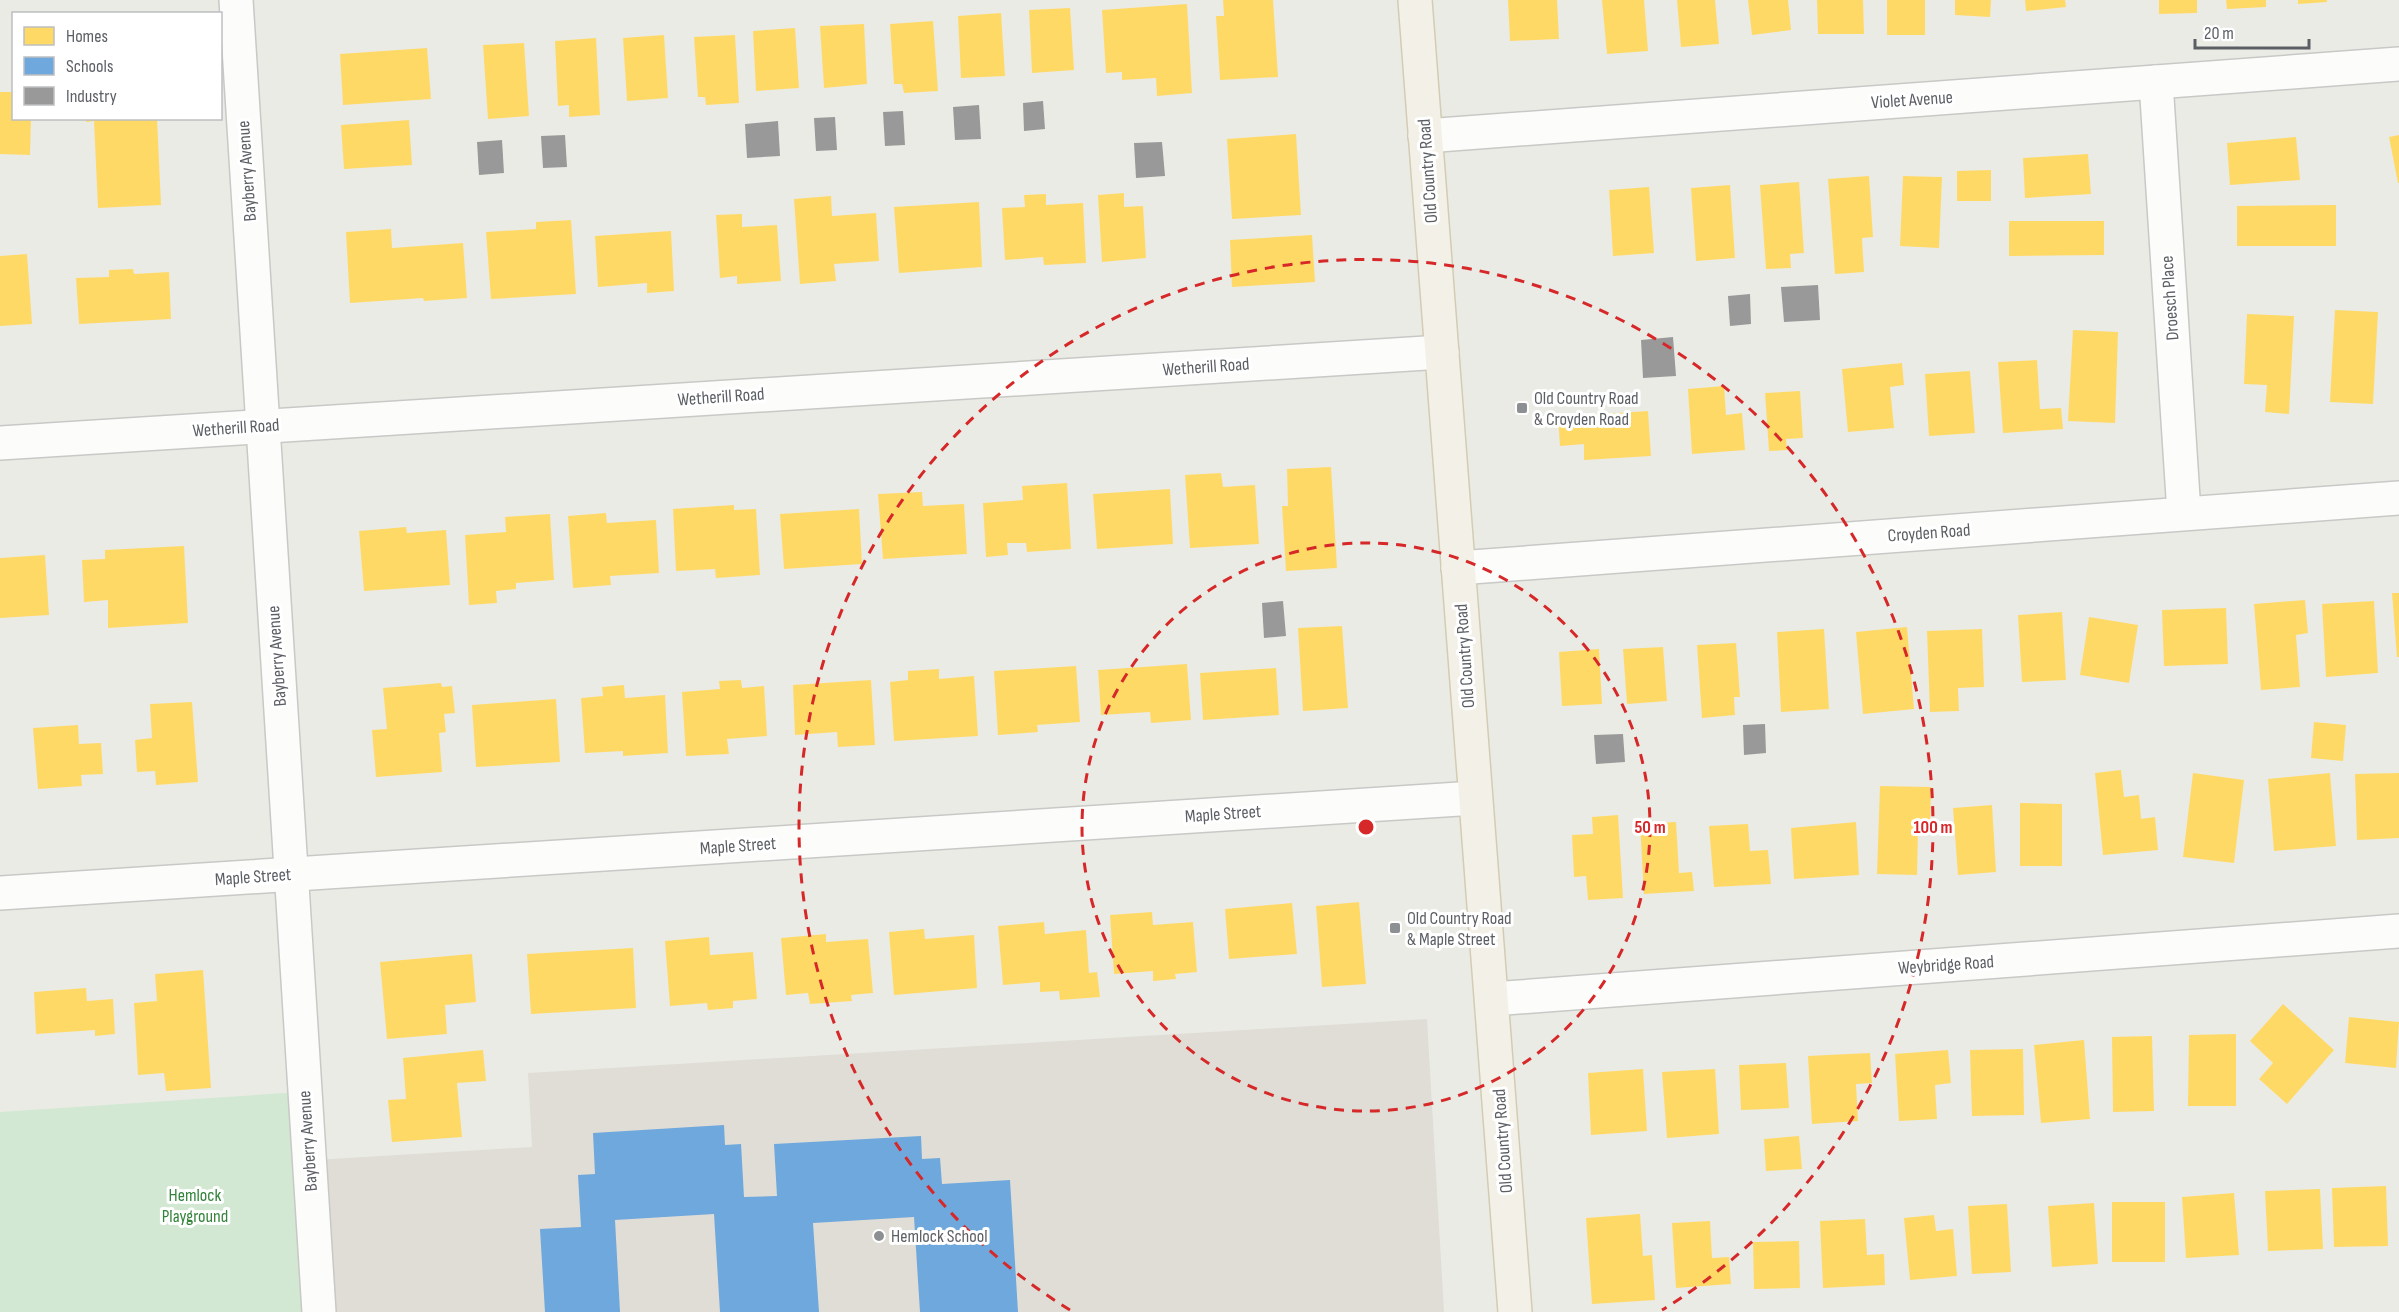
<svg xmlns="http://www.w3.org/2000/svg" width="2399" height="1312" font-family="'Sofia Sans Condensed',sans-serif">
  <style>
    .education { fill: #dfddd5 }
    .green { fill: #d3e8d2 }
    .homes { fill: #ffd966 }
    .schools { fill: #6fa8dc }
    .industry { fill: #999 }
    .lines { fill: none; stroke-linecap: round; stroke-linejoin: round }
    .minor-casing { stroke: #c8c8c6; stroke-width: 36 }
    .tertiary-casing { stroke: #c8c8c6; stroke-width: 36 }
    .primary-casing { stroke: #d3ccb3; stroke-width: 36 }
    .minor { stroke: #fcfcfb; stroke-width: 33 }
    .tertiary { stroke: #fcfcfb; stroke-width: 33 }
    .primary { stroke: #f3f1e7; stroke-width: 33 }
    .ring { fill: none; stroke: #d62828; stroke-width: 3; stroke-dasharray: 10 8 }
    .poi-dot { fill: #8d9092; stroke: #fff; stroke-width: 2 }
    .labels { text-anchor: middle; dominant-baseline: central; stroke-width: 6; stroke-linejoin: round; paint-order: stroke }
    .street-label { font-size: 18px; fill: #5b5f64; stroke: #fff }
    .poi-label { font-size: 18px; fill: #5b5f64; stroke: #fff; text-anchor: start }
    .park-label { font-size: 18px; fill: #33833a; stroke: #fff }
    .centre { fill: #d62828; stroke: #fff; stroke-width: 3 }
    .ring-label { font-size: 18px; text-anchor: middle; font-weight: bold; fill: #d62828; stroke: #fff; stroke-width: 6; stroke-linejoin: round; paint-order: stroke }
  </style>
  <rect width="100%" height="100%" fill="#ebebe6"/>
  <path class="education" d="M1427 1019 1444 1312H321L314 1160 532 1147 528 1073Z"/>
  <path class="green" d="M300 1092 310 1312H0V1112Z"/>
  <g class="homes">
    <path d="M1223 0H1273L1278 77 1220 80 1216 16H1224Z"/>
    <path d="M1508 0H1557L1559 39 1510 41Z"/>
    <path d="M1602 0H1644L1648 51 1607 54Z"/>
    <path d="M1677 0H1715L1719 44 1681 47Z"/>
    <path d="M1748 0H1788L1791 30 1752 35Z"/>
    <path d="M1817 0H1863L1864 34H1818Z"/>
    <rect x="1887" y="0" width="38" height="35"/>
    <path d="M1955 0H1991L1990 17 1955 15Z"/>
    <path d="M2025 0H2065L2066 7 2026 11Z"/>
    <path d="M2159 0H2197V13L2159 14Z"/>
    <path d="M2226 0H2266V7L2227 9Z"/>
    <path d="M2298 0H2327V2L2298 4Z"/>
    <path d="M1187 4 1192 93 1157 96 1156 78 1122 80V72L1106 73 1102 10Z"/>
    <path d="M1070 8 1074 70 1032 73 1029 10Z"/>
    <path d="M1001 13 1005 76 961 78 958 16Z"/>
    <path d="M933 21 938 91 904 93 902 84H894L890 24Z"/>
    <path d="M864 24 867 84 824 88 820 26Z"/>
    <path d="M795 28 799 88 756 91 753 31Z"/>
    <path d="M664 35 668 98 627 101 623 38Z"/>
    <path d="M735 35 739 103 706 105 705 97H698L694 37Z"/>
    <path d="M596 38 600 115 569 117V105L558 106 555 41Z"/>
    <path d="M524 43 529 116 488 119 483 45Z"/>
    <path d="M427 48 431 99 343 105 340 54Z"/>
    <path d="M0 92H14V118H31L30 155 0 154Z"/>
    <path d="M86 118H157L161 205 98 208 94 121 86 122Z"/>
    <path d="M409 120 412 165 344 169 341 125Z"/>
    <path d="M1296 134 1301 215 1232 219 1227 139Z"/>
    <path d="M2399 135V183H2398L2389 137Z"/>
    <path d="M2296 137 2300 180 2230 185 2227 143Z"/>
    <path d="M2088 154 2091 194 2025 198 2023 158Z"/>
    <path d="M1991 170V201H1957V171Z"/>
    <path d="M1869 176 1873 237 1862 238 1864 272 1835 274 1828 179Z"/>
    <path d="M1903 176 1942 177 1939 248 1900 246Z"/>
    <path d="M1799 182 1804 253 1790 254 1791 268 1766 269 1760 185Z"/>
    <path d="M1730 185 1735 258 1696 261 1691 188Z"/>
    <path d="M1649 187 1654 253 1613 256 1609 190Z"/>
    <path d="M1124 193V207L1143 206 1146 258 1102 262 1098 195Z"/>
    <path d="M1046 194V205L1083 203 1086 263 1044 265 1043 257 1005 260 1002 208 1025 207 1024 195Z"/>
    <path d="M831 196 832 216 876 213 879 261 834 264 836 281 800 284 794 199Z"/>
    <path d="M979 202 982 267 899 273 894 207Z"/>
    <path d="M2336 205V246H2237V206Z"/>
    <path d="M742 214V227L777 225 781 281 737 284V276L720 278 716 215Z"/>
    <path d="M571 220 576 294 491 299 486 232 536 229V222Z"/>
    <path d="M2009 221H2104V255L2009 256Z"/>
    <path d="M391 229 392 248 463 243 467 298 424 301 423 298 350 303 346 232Z"/>
    <path d="M671 231 674 291 647 293V283L598 287 595 236Z"/>
    <path d="M1312 235 1315 282 1232 287 1230 240Z"/>
    <path d="M27 254 32 324 0 326V256Z"/>
    <path d="M133 269 134 274 169 272 171 319 79 324 76 278 109 277V270Z"/>
    <path d="M2335 310 2378 312 2373 404 2330 402Z"/>
    <path d="M2247 314 2294 316 2289 414 2265 412 2267 385 2244 384Z"/>
    <path d="M2073 330 2118 332 2115 423 2068 421Z"/>
    <path d="M2037 360 2040 409 2061 408 2063 429 2003 433 1998 362Z"/>
    <path d="M1902 363 1904 385 1890 387 1894 428 1848 432 1842 369Z"/>
    <path d="M1970 371 1975 433 1929 436 1925 374Z"/>
    <path d="M1724 386 1726 415 1742 413 1745 450 1692 454 1688 389Z"/>
    <path d="M1800 391 1803 438 1786 439 1787 450 1769 451 1765 393Z"/>
    <path d="M1648 411 1651 456 1584 460V444L1560 446 1558 417Z"/>
    <path d="M1331 467 1337 568 1286 571 1282 506H1288L1287 469Z"/>
    <path d="M1221 473 1223 487 1255 485 1259 544 1190 548 1185 475Z"/>
    <path d="M1067 483 1071 549 1027 552 1026 543H1007L1008 555 986 557 983 503 1023 500 1022 486Z"/>
    <path d="M1170 489 1173 544 1097 549 1093 494Z"/>
    <path d="M922 492 923 506 964 504 967 554 883 559 878 494Z"/>
    <path d="M734 505V510L756 509 760 575 716 578 715 569 676 571 673 509Z"/>
    <path d="M859 509 862 564 784 569 780 514Z"/>
    <path d="M606 513 607 523 656 520 659 573 610 576 611 585 573 588 568 516Z"/>
    <path d="M550 514 554 580 516 583V589L496 591 497 603 469 605 465 535 506 532 505 517Z"/>
    <path d="M406 527 407 533 446 530 450 585 364 591 359 531Z"/>
    <path d="M184 546 188 623 108 628V600L84 602 82 560 105 559V550Z"/>
    <path d="M45 555 49 615 0 618V558Z"/>
    <path d="M2392 593H2399V657H2397Z"/>
    <path d="M2305 600 2308 633 2296 635 2300 687 2261 690 2254 604Z"/>
    <path d="M2374 601 2378 673 2326 677 2322 604Z"/>
    <path d="M2226 608 2228 664 2164 666 2162 610Z"/>
    <path d="M2062 612 2066 680 2022 682 2018 615Z"/>
    <path d="M2089 617 2138 625 2129 683 2080 675Z"/>
    <path d="M1342 626 1348 708 1303 711 1298 628Z"/>
    <path d="M1907 627 1914 709 1863 714 1856 632Z"/>
    <path d="M1824 629 1829 709 1781 712 1777 632Z"/>
    <path d="M1982 629 1984 687 1958 688 1959 711 1930 712 1927 631Z"/>
    <path d="M1736 643 1740 697H1734L1735 715 1702 718 1697 645Z"/>
    <path d="M1663 647 1667 701 1627 704 1623 649Z"/>
    <path d="M1599 649 1602 704 1562 706 1559 652Z"/>
    <path d="M1187 664 1191 720 1151 723 1150 712 1101 715 1098 670Z"/>
    <path d="M1076 666 1080 722 1037 725 1038 732 998 735 994 671Z"/>
    <path d="M1276 668 1279 715 1203 720 1200 673Z"/>
    <path d="M939 669V679L974 676 978 736 894 741 890 682 908 680V671Z"/>
    <path d="M741 680 742 688 764 686 767 736 727 739 729 754 686 756 682 692 720 689 719 681Z"/>
    <path d="M871 680 875 745 838 747 837 732 795 735 793 685Z"/>
    <path d="M441 683 442 687 452 686 455 713 444 714 446 732 439 733 442 772 376 777 372 730 387 729 383 688Z"/>
    <path d="M624 685 625 698 665 695 668 753 623 756V751L585 753 581 698 603 696 602 687Z"/>
    <path d="M556 699 560 762 476 767 472 705Z"/>
    <path d="M192 702 198 782 156 785 155 771 137 772 135 740 152 738 150 704Z"/>
    <path d="M2314 722 2346 725 2343 761 2311 758Z"/>
    <path d="M78 725 79 744 101 743 103 774 81 775 82 786 38 789 33 728Z"/>
    <path d="M2121 770 2124 797 2139 795 2141 819 2155 817 2158 850 2103 855 2095 773Z"/>
    <path d="M2193 773 2244 780 2234 863 2183 857Z"/>
    <path d="M2330 773 2336 846 2274 851 2268 779Z"/>
    <path d="M2399 773V838L2357 840 2355 774Z"/>
    <path d="M1880 786 1931 787 1930 828H1918L1917 875 1877 874Z"/>
    <path d="M2020 803 2062 804V866H2020Z"/>
    <path d="M1992 805 1996 872 1958 875 1953 808Z"/>
    <path d="M1618 815 1623 898 1588 900 1586 876 1574 877 1572 835 1593 834 1592 817Z"/>
    <path d="M1676 822 1679 873 1692 872 1694 891 1644 894 1640 824Z"/>
    <path d="M1856 822 1859 875 1794 879 1791 828Z"/>
    <path d="M1748 824 1750 851 1768 850 1771 884 1714 887 1709 826Z"/>
    <path d="M1359 902 1366 984 1322 987 1316 906Z"/>
    <path d="M1292 903 1297 954 1229 959 1225 909Z"/>
    <path d="M1152 912 1153 925 1193 922 1197 972 1175 974 1176 979 1153 981V971L1114 974 1110 915Z"/>
    <path d="M1044 922 1045 934 1086 930 1089 973 1097 972 1100 997 1060 1000 1059 991 1040 992V982L1003 985 998 926Z"/>
    <path d="M924 929 925 939 974 935 977 988 894 995 889 932Z"/>
    <path d="M826 934V942L868 939 873 993 851 995 852 1001 810 1004 808 993 786 995 781 938Z"/>
    <path d="M709 937 710 955 753 952 757 999 733 1001V1008L708 1010 707 1003 670 1006 665 941Z"/>
    <path d="M633 948 636 1008 531 1014 527 954Z"/>
    <path d="M472 954 476 1002 445 1005 447 1034 387 1039 380 962Z"/>
    <path d="M203 970 211 1088 166 1091 164 1073 138 1075 134 1003 157 1001 155 974Z"/>
    <path d="M86 988 87 1001 113 999 115 1034 95 1036V1030L36 1034 34 992Z"/>
    <path d="M2283 1004 2334 1050 2287 1104 2259 1079 2273 1063 2250 1041Z"/>
    <path d="M2349 1017 2399 1022 2396 1068 2345 1063Z"/>
    <path d="M2236 1034V1106H2188L2189 1035Z"/>
    <path d="M2152 1036 2154 1111 2113 1112 2112 1037Z"/>
    <path d="M2084 1040 2090 1119 2041 1123 2034 1045Z"/>
    <path d="M2023 1049 2024 1115 1972 1116 1970 1050Z"/>
    <path d="M483 1050 486 1081 457 1083 462 1137 392 1142 388 1100 406 1099 403 1058Z"/>
    <path d="M1948 1050 1951 1083 1935 1085 1937 1119 1899 1121 1895 1054Z"/>
    <path d="M1870 1053 1872 1083 1856 1084 1858 1121 1812 1124 1808 1056Z"/>
    <path d="M1786 1063 1789 1108 1741 1110 1739 1065Z"/>
    <path d="M1643 1069 1647 1131 1591 1135 1588 1073Z"/>
    <path d="M1715 1069 1719 1134 1667 1138 1662 1072Z"/>
    <path d="M1799 1136 1802 1169 1766 1171 1764 1139Z"/>
    <path d="M2386 1186 2388 1246 2334 1247 2332 1188Z"/>
    <path d="M2320 1189 2323 1249 2268 1251 2265 1191Z"/>
    <path d="M2234 1193 2239 1255 2186 1258 2182 1197Z"/>
    <rect x="2112" y="1202" width="53" height="60"/>
    <path d="M2094 1203 2098 1264 2052 1267 2048 1206Z"/>
    <path d="M2007 1204 2011 1272 1972 1274 1968 1206Z"/>
    <path d="M1640 1214 1643 1256 1652 1255 1655 1300 1592 1304 1586 1218Z"/>
    <path d="M1934 1215 1936 1231 1953 1229 1957 1276 1910 1280 1904 1218Z"/>
    <path d="M1865 1219 1867 1255 1884 1254 1885 1285 1823 1288 1820 1221Z"/>
    <path d="M1710 1221 1712 1258 1729 1257 1731 1284 1676 1288 1672 1223Z"/>
    <path d="M1799 1241 1800 1288 1754 1289 1753 1242Z"/>
  </g>
  <path class="schools" d="M724 1125 725 1145 741 1144 744 1197 777 1196 774 1144 921 1136 922 1159 940 1158 942 1184 1010 1180 1018 1312H920L914 1217 813 1223 819 1312H720L714 1214 615 1220 620 1312H545L540 1229 581 1227 578 1175 595 1174 593 1133Z"/>
  <g class="industry">
    <path d="M1043 101 1045 129 1024 131 1023 103Z"/>
    <path d="M979 105 981 139 955 140 953 107Z"/>
    <path d="M903 111 905 145 885 146 883 112Z"/>
    <path d="M835 117 837 150 816 151 814 118Z"/>
    <path d="M778 121 780 156 747 158 745 124Z"/>
    <path d="M565 135 567 167 543 168 541 136Z"/>
    <path d="M502 140 504 173 479 175 477 142Z"/>
    <path d="M1162 142 1165 176 1136 178 1134 143Z"/>
    <path d="M1818 285 1820 320 1784 322 1781 287Z"/>
    <path d="M1750 294 1751 324 1730 326 1728 296Z"/>
    <path d="M1673 337 1676 376 1643 378 1641 340Z"/>
    <path d="M1283 601 1286 636 1264 638 1262 603Z"/>
    <path d="M1765 724 1766 753 1744 755 1743 725Z"/>
    <path d="M1623 734 1625 762 1596 764 1594 735Z"/>
  </g>
  <g class="lines">
    <g class="minor-casing">
      <g id="minor">
        <path d="M236 0 319 1312"/>
        <path d="M2156 82 2184 513"/>
        <path d="M1425 136 2399 64"/>
        <path d="M1458 568 2399 498"/>
        <path d="M0 893 1475 798"/>
        <path d="M1492 999 2399 931"/>
      </g>
    </g>
    <g class="tertiary-casing">
      <path id="tertiary" d="M0 443 1442 352"/>
    </g>
    <g class="primary-casing">
      <path id="primary" d="M1415 0 1515 1312"/>
    </g>
    <use href="#minor" class="minor"/>
    <use href="#tertiary" class="tertiary"/>
    <use href="#primary" class="primary"/>
  </g>
  <g class="ring">
    <circle cx="1366" cy="827" r="284"/>
    <path d="M1070 1310A567 567 0 1 1 1662 1310"/>
  </g>
  <g class="poi-dot">
    <rect x="1516" y="402" width="12" height="12" rx="3"/>
    <rect x="1389" y="922" width="12" height="12" rx="3"/>
    <circle cx="879" cy="1236" r="6"/>
  </g>
  <g class="labels">
    <g class="street-label">
      <text transform="translate(1912 100) rotate(-4)">Violet Avenue</text>
      <text transform="translate(247 171) rotate(-94)">Bayberry Avenue</text>
      <text transform="translate(1428 171) rotate(-94)">Old Country Road</text>
      <text transform="translate(2170 298) rotate(-94)">Droesch Place</text>
      <text transform="translate(1206 367) rotate(-4)">Wetherill Road</text>
      <text transform="translate(721 397) rotate(-4)">Wetherill Road</text>
      <text transform="translate(236 428) rotate(-4)">Wetherill Road</text>
      <text transform="translate(1929 533) rotate(-4)">Croyden Road</text>
      <text transform="translate(277 656) rotate(-94)">Bayberry Avenue</text>
      <text transform="translate(1465 656) rotate(-94)">Old Country Road</text>
      <text transform="translate(1223 814) rotate(-4)">Maple Street</text>
      <text transform="translate(738 846) rotate(-4)">Maple Street</text>
      <text transform="translate(253 877) rotate(-4)">Maple Street</text>
      <text transform="translate(1946 965) rotate(-4)">Weybridge Road</text>
      <text transform="translate(308 1141) rotate(-94)">Bayberry Avenue</text>
      <text transform="translate(1503 1141) rotate(-94)">Old Country Road</text>
    </g>
    <g class="poi-label">
      <text x="1534" y="398">Old Country Road<tspan x="1534" dy="21">&amp; Croyden Road</tspan></text>
      <text x="1407" y="918">Old Country Road<tspan x="1407" dy="21">&amp; Maple Street</tspan></text>
      <text x="891" y="1236">Hemlock School</text>
    </g>
    <g class="park-label">
      <text x="195" y="1195">Hemlock<tspan x="195" dy="21">Playground</tspan></text>
    </g>
  </g>
  <circle cx="1366" cy="827" r="9" class="centre"/>
  <g class="ring-label">
    <text x="1650" y="833">50 m</text>
    <text x="1933" y="833">100 m</text>
  </g>
  <rect x="12" y="12" width="210" height="108" fill="#ffffff" stroke="#bdbfc1" stroke-width="1.5"/>
  <rect x="24" y="27" width="30" height="18" fill="#ffd966" stroke="#bdbfc1" stroke-width="1.5"/>
  <text x="66" y="42" font-size="18" fill="#5b5f64">Homes</text>
  <rect x="24" y="57" width="30" height="18" fill="#6fa8dc" stroke="#bdbfc1" stroke-width="1.5"/>
  <text x="66" y="72" font-size="18" fill="#5b5f64">Schools</text>
  <rect x="24" y="87" width="30" height="18" fill="#999999" stroke="#bdbfc1" stroke-width="1.5"/>
  <text x="66" y="102" font-size="18" fill="#5b5f64">Industry</text>
  <path d="M2195 39v9h114v-9" fill="none" stroke="#5b5f64" stroke-width="3"/>
  <text x="2204" y="39" font-size="18" fill="#5b5f64" stroke="#ffffff" stroke-width="4.5" paint-order="stroke">20 m</text>
</svg>
